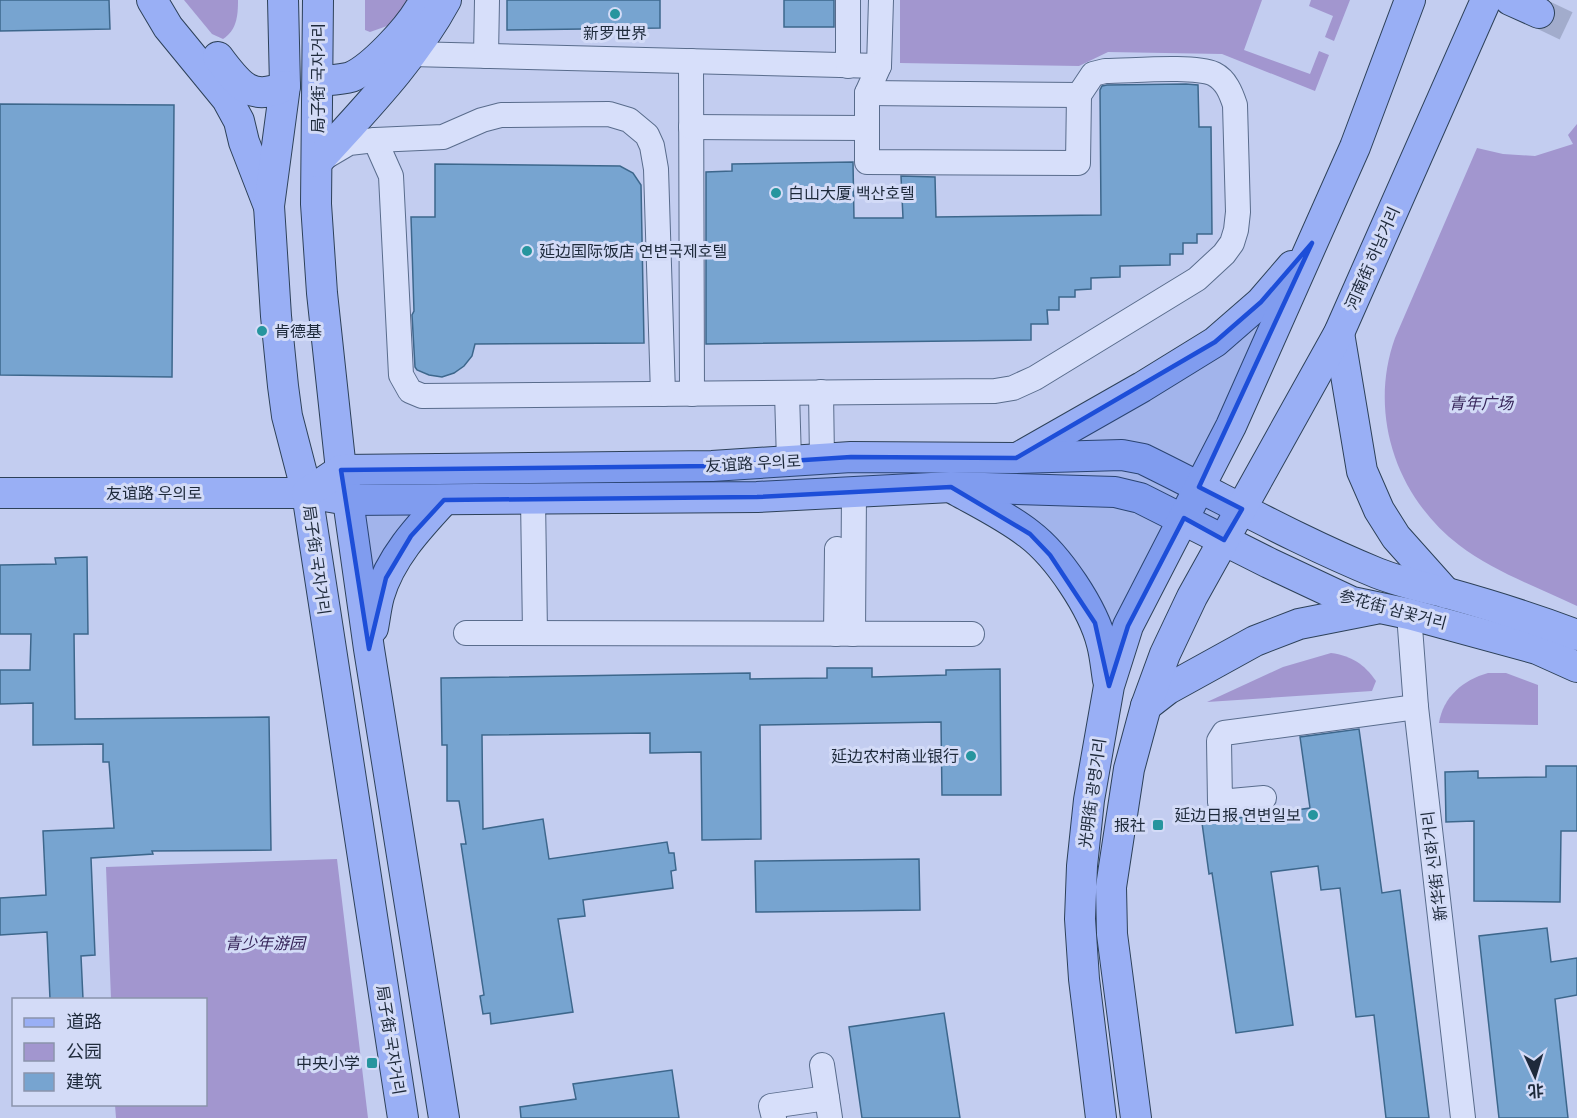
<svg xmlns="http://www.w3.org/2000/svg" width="1577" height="1118" font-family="Merriweather,'Noto Sans SC','Noto Sans KR',serif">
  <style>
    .green { fill: #a296cf }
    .building { fill: #77a4d0; stroke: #3d678c; stroke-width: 1.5 }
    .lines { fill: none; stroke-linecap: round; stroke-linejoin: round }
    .major-tunnel { stroke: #a2accc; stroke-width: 30; stroke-dasharray: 30 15; stroke-linecap: butt }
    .minor-casing { stroke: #596c8c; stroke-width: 26 }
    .major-casing { stroke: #2d4159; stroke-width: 32 }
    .minor { stroke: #d7dffa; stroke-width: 24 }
    .major { stroke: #99aff5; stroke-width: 30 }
    .marked { fill: #1d4ed8; fill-opacity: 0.2; stroke: #1d4ed8; stroke-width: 4.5; stroke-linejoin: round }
    .poi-dot { fill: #26959e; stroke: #d3dbf7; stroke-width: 2 }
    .labels { text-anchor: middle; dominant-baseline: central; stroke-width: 6; stroke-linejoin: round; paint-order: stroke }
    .poi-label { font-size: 16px; fill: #1e2a3b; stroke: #d3dbf7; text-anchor: end }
    .street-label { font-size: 16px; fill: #1e2a3b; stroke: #d3dbf7 }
    .park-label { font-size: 16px; font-style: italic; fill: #352358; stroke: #d3dbf7 }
  </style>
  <rect width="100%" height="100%" fill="#c3cdf0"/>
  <g class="green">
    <path d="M184 0H238C238 15 237 30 223 39L212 34Z"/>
    <path d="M365 0H411L387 26 370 32 365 30Z"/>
    <path d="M900 0H1262L1244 50 1310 74 1319 51 1329 55 1315 91 1222 54 1108 52 1079 66 900 63Z"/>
    <path d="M1311 0H1350L1334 41 1325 37 1333 16 1309 6Z"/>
    <path d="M1577 124V606C1538 587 1494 572 1459 545 1396 497 1368 413 1395 338L1477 148 1503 154 1535 156 1573 144 1568 135Z"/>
    <path d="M1331 653C1352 656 1364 664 1376 681L1372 691 1207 702 1283 667Z"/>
    <path d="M1488 673H1506L1538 685V725L1439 723C1443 697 1463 680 1488 673Z"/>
    <path d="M337 859 368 1118H116L115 1105 206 1104V1000L111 999 106 867Z"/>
  </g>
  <g class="building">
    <path d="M0 0H109L110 29 0 31Z"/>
    <path d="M507 0H660V28L507 30Z"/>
    <rect x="784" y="0" width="50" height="27"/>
    <path d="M1186 84 1198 85 1199 127H1211L1212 234H1197V243H1183V254H1170V265L1120 266V277L1091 278V289L1075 290V297H1059V310H1047L1048 324H1031V340L706 344V172L732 171V164L853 162 854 218H903L901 176 935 177 936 217 1101 215 1100 90 1102 86 1107 85Z"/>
    <path d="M0 104 174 105 172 377 0 375Z"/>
    <path d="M435 164 620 166 633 173 641 185 644 343 475 344 472 356 464 366 454 373 442 377 429 375 417 370 415 367 412 315 414 311 411 217H435Z"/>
    <path d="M87 557 88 634H74L75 719 269 717 271 850 152 851 153 854 91 858 95 955 81 956 83 999H50L47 932 0 935V898L46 895 43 831 114 828 109 762H103V744L33 745V703L0 704V670H30L31 634H0V565L56 564 55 558Z"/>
    <path d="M827 668H872V677L946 675V670L1000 669 1001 795H942L941 722 760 725 761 839 702 840 701 752 650 753V733L482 735 483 829 543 819 549 859 667 842 669 853H674L676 870 671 871 673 888 583 900 585 916 558 919 573 1012 491 1024 490 1013 483 1014 480 996 484 995 461 844H466L459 801H447V745H442L441 678 750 673V679L827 678Z"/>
    <path d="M1359 729 1382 893 1400 890 1429 1118H1386L1374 1015 1356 1017 1340 888 1321 890 1318 866 1271 872 1293 1025 1236 1033 1212 873 1209 874 1202 823 1310 808 1300 737Z"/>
    <path d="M1546 766H1577V831H1561L1560 902 1474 901V821L1446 822 1445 772 1478 771V778L1546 777Z"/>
    <path d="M919 859 920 910 756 912 755 861Z"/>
    <path d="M1547 928 1551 962 1577 958V995L1555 999 1568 1118H1499L1479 936Z"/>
    <path d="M944 1013 960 1118H862L849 1027Z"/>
    <path d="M672 1070 679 1118H521L520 1107 576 1099 573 1084Z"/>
  </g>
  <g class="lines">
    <path class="major-tunnel" d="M1539 13 1577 31"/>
    <g class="minor-casing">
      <g id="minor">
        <path d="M881 0 879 66 867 93V162L1078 163 1079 95"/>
        <path d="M411 54 879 66"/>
        <path d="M486 56 487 0"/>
        <path d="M691 61 692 394"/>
        <path d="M848 66V0"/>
        <path d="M691 127 867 128"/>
        <path d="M375 140 391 176 401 375 410 391 422 396 995 391 1013 388 1035 378 1197 279 1224 254 1232 243 1236 230 1238 212 1235 105C1231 93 1226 80 1214 74 1193 65 1131 71 1105 71L1093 74 1079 95 867 93"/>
        <path d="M327 156 349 143 375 140 443 137 482 120 501 115 609 114 629 120 647 135 652 146 656 169 663 394"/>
        <path d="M821 392 822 459"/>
        <path d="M787 393 789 461"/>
        <path d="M533 499 535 633"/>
        <path d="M1409 614 1416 707 1463 1118"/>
        <path d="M466 633 972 634"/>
        <path d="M836 634 837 549"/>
        <path d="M853 634 854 492"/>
        <path d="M1264 798 1220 802 1219 741 1224 733 1416 707"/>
        <path d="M822 1065 830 1118"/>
        <path d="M774 1118 771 1106 827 1098"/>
      </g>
    </g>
    <g class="major-casing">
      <g id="major">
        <path d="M152 0 168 27 227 99 239 121 244 142 268 204"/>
        <path d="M283 0 285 86 269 206 276 316 283 386 287 416 307 493 403 1118"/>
        <path d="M318 0 316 204 322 293 341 470 348 500 369 649 444 1118"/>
        <path d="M1510 0 1539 13"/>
        <path d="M218 57C238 83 250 103 285 86"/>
        <path d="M318 81C328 80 341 80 351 77 372 68 407 30 419 10"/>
        <path d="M317 162C363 111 413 61 446 0"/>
        <path d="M1339 333 1362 471 1379 510 1396 537 1446 593"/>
        <path d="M1019 457 1142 387 1215 342 1261 302 1292 266"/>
        <path d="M954 489C979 503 1006 516 1029 534 1058 556 1093 608 1102 644 1105 655 1106 668 1108 680"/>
        <path d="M0 493H307L348 500 757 497 951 487 1115 492 1140 498 1269 563 1352 602 1409 614 1537 649 1577 667"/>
        <path d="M307 493 341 470 712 466 851 457 1016 458 1122 455 1143 459C1221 497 1296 540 1377 573 1400 582 1423 587 1447 593 1490 605 1535 619 1577 635"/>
        <path d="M373 628C375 618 376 607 379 596 390 558 418 528 444 500"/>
        <path d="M1146 706 1168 689 1255 641 1299 624 1375 609"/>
        <path d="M1101 1118 1084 979 1080 919 1082 866 1089 800 1109 686 1128 626 1231 426 1355 147 1410 0"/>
        <path d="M1136 1118 1112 934 1111 887 1129 769 1146 706 1165 654 1192 597 1339 333 1486 0"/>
      </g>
    </g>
    <use href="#minor" class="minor"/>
    <use href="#major" class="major"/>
  </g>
  <path class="marked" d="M1312 243 1199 487 1242 509 1224 540 1184 518 1128 626 1109 686 1095 623 1050 555 1030 534 951 487 757 497 444 500 411 536 386 578 369 649 341 470 712 466 851 457 1016 458 1215 342 1261 302Z"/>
  <g class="poi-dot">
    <circle cx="615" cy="14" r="6"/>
    <circle cx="776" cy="193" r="6"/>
    <circle cx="527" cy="251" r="6"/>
    <circle cx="262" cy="331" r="6"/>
    <circle cx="971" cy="756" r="6"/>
    <circle cx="1313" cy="815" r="6"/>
    <rect x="1152" y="819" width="12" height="12" rx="3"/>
    <rect x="366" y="1057" width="12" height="12" rx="3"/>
  </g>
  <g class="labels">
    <g class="poi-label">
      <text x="615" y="33" text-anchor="middle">新罗世界</text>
      <text x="788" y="193" text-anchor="start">白山大厦 백산호텔</text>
      <text x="539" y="251" text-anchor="start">延边国际饭店 연변국제호텔</text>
      <text x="274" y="331" text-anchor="start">肯德基</text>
      <text x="959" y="756">延边农村商业银行</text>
      <text x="1301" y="815">延边日报 연변일보</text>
      <text x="1146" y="825">报社</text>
      <text x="360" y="1063">中央小学</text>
    </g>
    <g class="street-label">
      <text transform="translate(318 78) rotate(-90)">局子街 국자거리</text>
      <text transform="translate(1372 258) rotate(-66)">河南街 하남거리</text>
      <text transform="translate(753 463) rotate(-3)">友谊路 우의로</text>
      <text x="154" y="493">友谊路 우의로</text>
      <text transform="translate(317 560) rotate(82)">局子街 국자거리</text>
      <text transform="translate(1393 609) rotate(15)">参花街 삼꽃거리</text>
      <text transform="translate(1092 793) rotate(-82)">光明街 광명거리</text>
      <text transform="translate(1434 866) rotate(-97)">新华街 신화거리</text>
      <text transform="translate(391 1040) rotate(81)">局子街 국자거리</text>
    </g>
    <g class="park-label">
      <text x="1481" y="403">青年广场</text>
      <text x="265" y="943">青少年游园</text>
    </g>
  </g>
  <rect x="12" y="998" width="195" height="108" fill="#d3dbf7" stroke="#8b94ac" stroke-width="1.5"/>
  <rect x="24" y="1018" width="30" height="9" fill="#99aff5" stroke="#8b94ac" stroke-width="1.5"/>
  <text x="66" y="1028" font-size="18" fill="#1e2a3b">道路</text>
  <rect x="24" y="1043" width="30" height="18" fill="#a296cf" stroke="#8b94ac" stroke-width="1.5"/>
  <text x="66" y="1058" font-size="18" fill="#1e2a3b">公园</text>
  <rect x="24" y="1073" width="30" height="18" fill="#77a4d0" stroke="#8b94ac" stroke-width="1.5"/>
  <text x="66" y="1088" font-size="18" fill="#1e2a3b">建筑</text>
  <g transform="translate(1535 1076) rotate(176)" stroke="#d3dbf7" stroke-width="4.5" paint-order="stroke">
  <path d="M0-4.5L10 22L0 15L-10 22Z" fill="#1e2a3b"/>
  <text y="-9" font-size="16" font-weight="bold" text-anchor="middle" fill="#1e2a3b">北</text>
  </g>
</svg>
